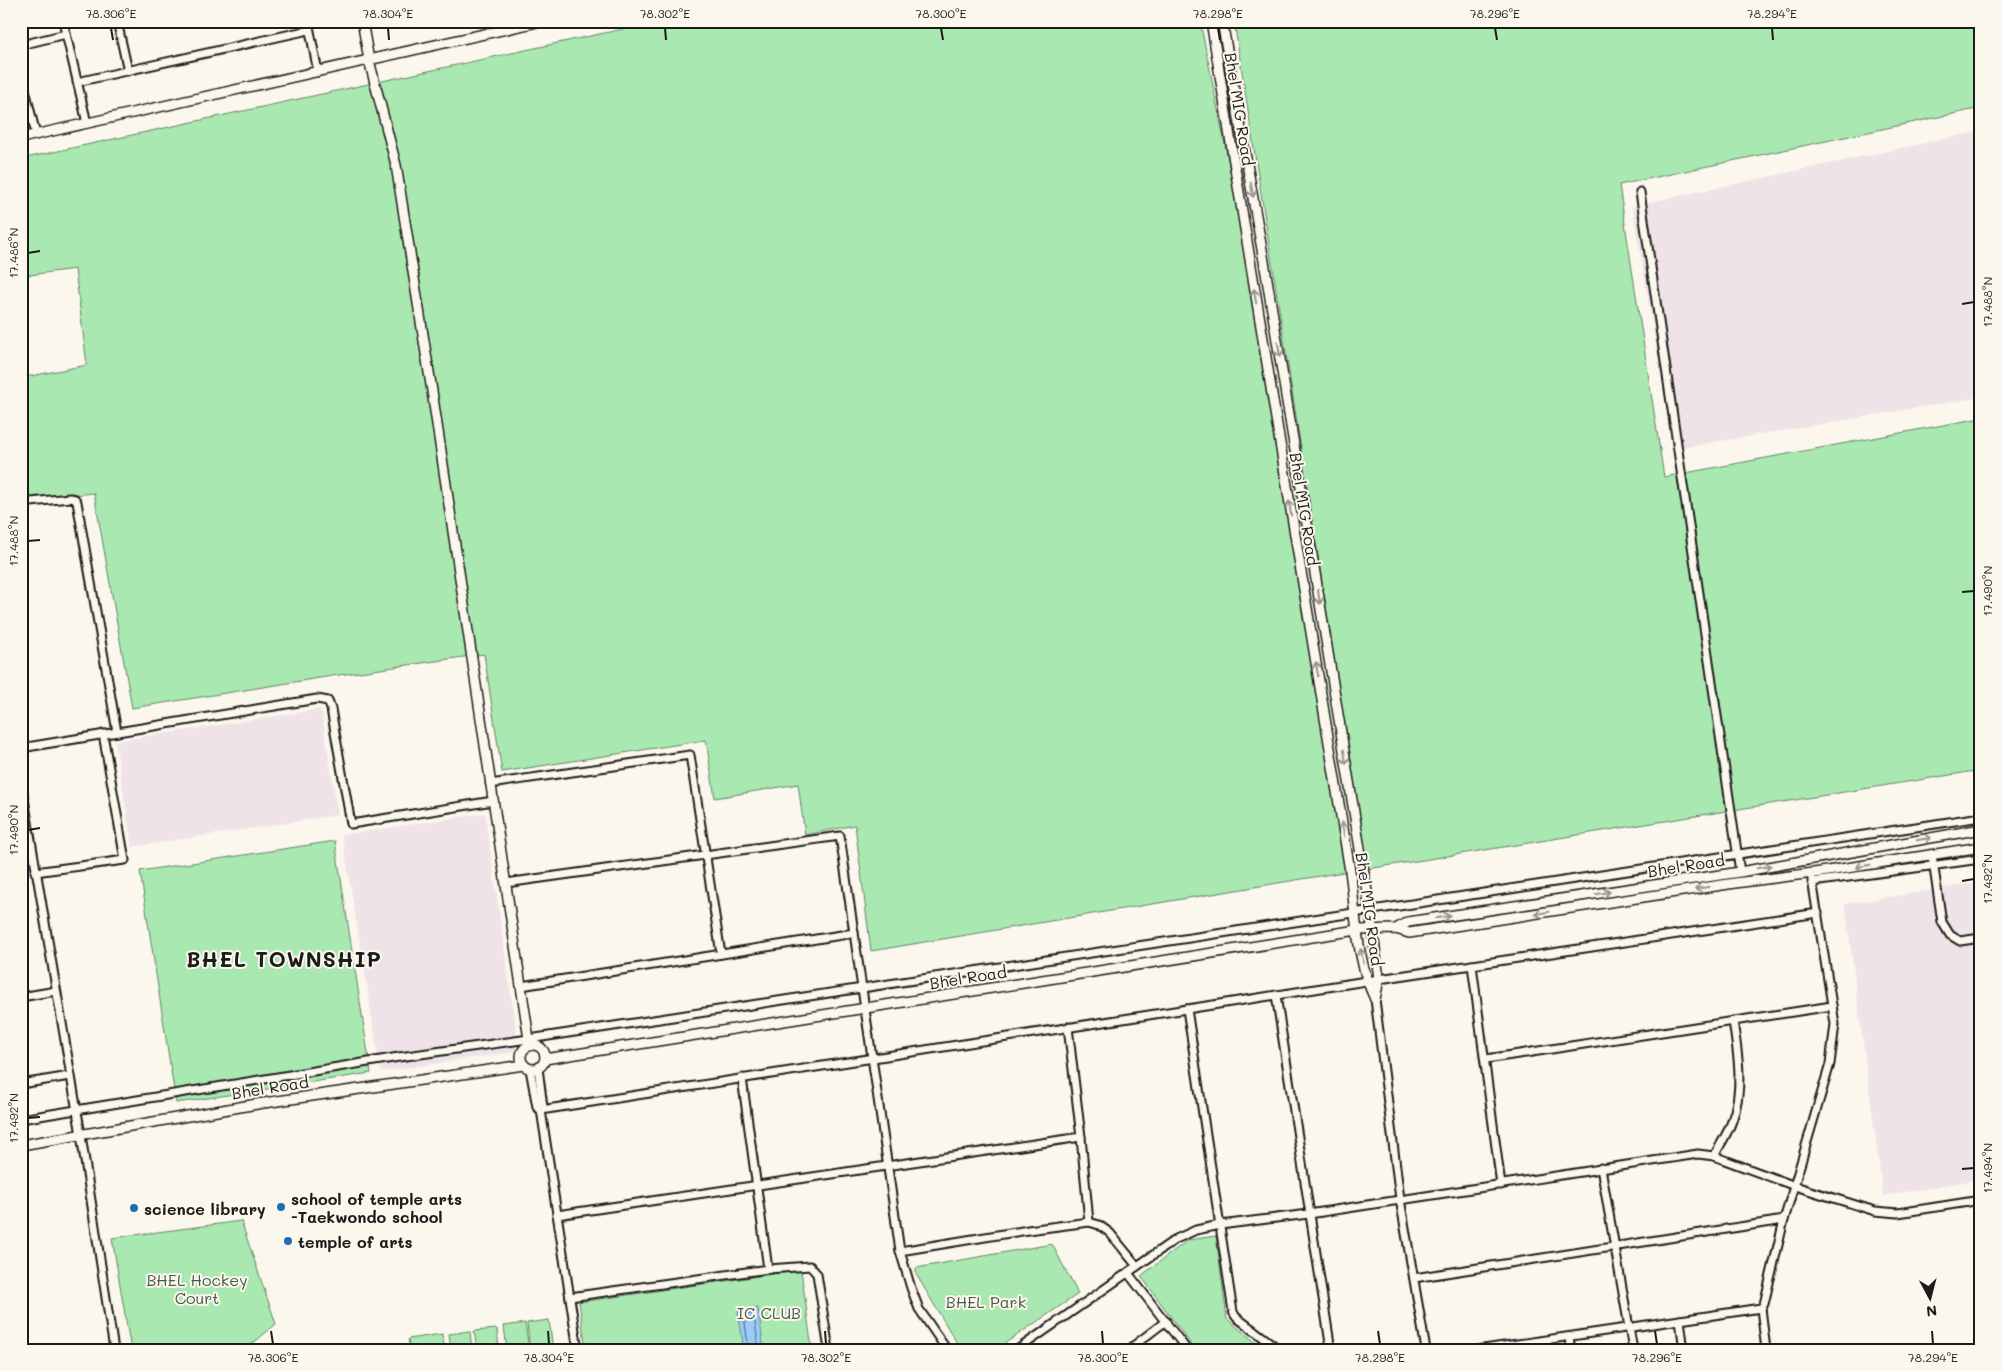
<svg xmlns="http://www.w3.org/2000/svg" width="2002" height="1371" font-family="Mali,sans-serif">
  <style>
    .built { fill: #f0e3e8 }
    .green { fill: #a9e9b1; stroke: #628266 }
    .water { fill: #9bcbf7; stroke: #68859f }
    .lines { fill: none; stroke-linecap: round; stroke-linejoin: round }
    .shore { stroke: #4f6274; stroke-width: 1 }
    .minor-casing { stroke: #1c1c1c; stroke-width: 11 }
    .tertiary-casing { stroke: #1c1c1c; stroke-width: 12 }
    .minor { stroke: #fbf7ec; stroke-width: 7 }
    .tertiary { stroke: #fbf7ec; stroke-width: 9 }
    .oneway { stroke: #97948e }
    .ticks { fill: none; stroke: #1c1c1c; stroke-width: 2 }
    .poi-dot { fill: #1f6fb2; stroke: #fbf7ec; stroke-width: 2 }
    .labels { text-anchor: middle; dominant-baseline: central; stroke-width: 4; stroke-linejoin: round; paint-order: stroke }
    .street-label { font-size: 16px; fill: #1c1c1c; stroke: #fbf7ec }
    .poi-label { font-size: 16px; font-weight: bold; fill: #1c1c1c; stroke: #fbf7ec; text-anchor: start }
    .park-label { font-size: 16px; fill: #465a49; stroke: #fbf7ec }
    .district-label { font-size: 21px; font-weight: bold; letter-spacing: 1px; fill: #1c1c1c; stroke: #fbf7ec }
    .neatline { fill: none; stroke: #1c1c1c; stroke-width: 2 }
    .ticks-label { font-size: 12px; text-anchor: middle; fill: #1c1c1c }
  </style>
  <rect width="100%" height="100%" fill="#fbf7ec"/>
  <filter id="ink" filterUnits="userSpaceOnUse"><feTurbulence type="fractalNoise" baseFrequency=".02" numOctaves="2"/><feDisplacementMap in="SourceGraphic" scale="10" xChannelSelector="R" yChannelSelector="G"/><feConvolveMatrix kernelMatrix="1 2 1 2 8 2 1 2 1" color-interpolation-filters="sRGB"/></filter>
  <g filter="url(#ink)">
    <g class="built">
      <path d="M1981 131V397L1674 449 1632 206Z"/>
      <path d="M321 709 338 815 132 847 115 741Z"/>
      <path d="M485 813 519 1051 381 1072 342 835Z"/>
      <path d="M1981 882V1179L1883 1196 1845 904Z"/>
    </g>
    <g class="green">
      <path d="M660 21H1200L1249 263 1350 871 871 951 855 825 805 835 798 784 715 798 706 740 502 772 484 654 332 676 132 708 94 493 21 501V378L87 365 75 269 21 276V159Z"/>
      <path d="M1234 21H1981V108L1619 185 1664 477 1981 418V770L1367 869Z"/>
      <path d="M335 841 371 1073 176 1103 140 871Z"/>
      <path d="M241 1221 276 1324 245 1350H131L112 1238Z"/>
      <path d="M1216 1236 1227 1319 1265 1350H1195L1141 1276 1188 1240Z"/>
      <path d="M1052 1244 1078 1294 995 1350H961L916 1274V1268Z"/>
      <path d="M801 1270 812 1350H586L579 1302Z"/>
      <path d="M549 1320 553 1350H530L527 1323Z"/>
      <path d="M525 1323 529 1350H507L504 1326Z"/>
      <path d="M497 1329 499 1350H477L474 1331Z"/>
      <path d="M470 1331 472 1350H451L449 1334Z"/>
      <path d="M442 1334 445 1350H410L408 1339Z"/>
    </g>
    <path class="water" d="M758 1308 764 1350H744L738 1311Z"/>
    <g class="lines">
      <path class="shore" d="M749 1350 744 1317 746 1315 751 1314 754 1316 759 1350"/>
      <g class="minor-casing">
        <g id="minor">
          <path d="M63 21 87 123"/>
          <path d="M117 21 128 71"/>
          <path d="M308 21 318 72"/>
          <path d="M21 45 66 34"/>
          <path d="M21 72 36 135"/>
          <path d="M77 82 309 30"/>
          <path d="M1640 192 1740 872"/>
          <path d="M21 503 70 498 75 499 77 502 117 732"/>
          <path d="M21 748 317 699 328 701 331 709 351 824 493 801"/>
          <path d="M21 781 81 1135 114 1350"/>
          <path d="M490 784 690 755 721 954"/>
          <path d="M1932 855 1942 922 1950 935 1960 941 1981 938"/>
          <path d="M35 872 125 860 103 734"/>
          <path d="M1812 882 1981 859"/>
          <path d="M506 883 840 836 900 1251 911 1288 919 1309 947 1350"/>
          <path d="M1472 965 1501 1185"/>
          <path d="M521 986 854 933"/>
          <path d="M1276 995 1331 1350"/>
          <path d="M21 997 56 991"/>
          <path d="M1375 999 1400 1199 1426 1350"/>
          <path d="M1187 1009 1233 1312 1236 1317 1280 1350"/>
          <path d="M1486 1059 1832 1006"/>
          <path d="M538 1068 543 1107 541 1110"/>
          <path d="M530 1069 537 1107 541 1110 578 1350"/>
          <path d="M742 1078 768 1269"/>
          <path d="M21 1084 70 1076"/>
          <path d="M541 1110 1379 979 1818 913"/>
          <path d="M21 1119 399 1057 529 1039 1981 817"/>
          <path d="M1081 1137 1089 1222"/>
          <path d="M1714 1156C1720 1145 1728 1133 1732 1121 1744 1088 1738 1055 1733 1021"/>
          <path d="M1601 1168 1633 1350"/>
          <path d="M557 1215 1081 1137 1068 1027"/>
          <path d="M900 1251 1028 1230 1089 1222 1099 1225 1110 1233 1137 1266"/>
          <path d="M1128 1273 1187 1350"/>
          <path d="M1414 1278 1784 1220"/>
          <path d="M570 1297 768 1269 810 1266 817 1274 829 1350"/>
          <path d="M1761 1308 1766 1350"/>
          <path d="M1680 1320 1684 1350"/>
          <path d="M1569 1337 1571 1350"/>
          <path d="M1017 1350 1176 1239 1196 1230 1220 1225 1309 1214 1698 1154 1714 1156 1795 1186 1875 1211 1898 1213 1981 1200"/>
          <path d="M1128 1350 1166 1321"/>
          <path d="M1477 1350 1761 1308 1764 1304 1784 1220 1830 1064 1835 1024 1811 873"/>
        </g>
      </g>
      <g class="tertiary-casing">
        <g id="tertiary">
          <path d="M362 21 369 60 396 165 432 391 530 1046"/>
          <path d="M1211 21 1350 871C1356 913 1356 960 1375 999"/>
          <path d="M1222 21 1264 261 1370 910 1379 979 1375 999"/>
          <path d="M21 138 542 21"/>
          <path d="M1396 929 1408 922 1740 872 1981 829"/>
          <circle cx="533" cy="1057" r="12"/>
          <path d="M545 1059 1357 930 1396 929 1409 933 1735 883 1821 872 1981 847"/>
          <path d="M21 1145 257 1104 524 1065"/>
        </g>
      </g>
      <use href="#minor" class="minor"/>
      <use href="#tertiary" class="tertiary"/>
    </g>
    <defs><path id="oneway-shaft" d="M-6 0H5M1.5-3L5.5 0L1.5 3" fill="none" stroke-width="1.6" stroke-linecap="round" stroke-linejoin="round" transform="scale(1.25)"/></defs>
    <g class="oneway">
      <use href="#oneway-shaft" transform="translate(1252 190) rotate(80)"/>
      <use href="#oneway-shaft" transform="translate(1255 296) rotate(-99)"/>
      <use href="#oneway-shaft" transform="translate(1279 350) rotate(81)"/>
      <use href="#oneway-shaft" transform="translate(1290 508) rotate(-99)"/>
      <use href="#oneway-shaft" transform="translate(1319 597) rotate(81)"/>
      <use href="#oneway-shaft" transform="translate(1317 669) rotate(-99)"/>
      <use href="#oneway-shaft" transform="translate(1345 757) rotate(81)"/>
      <use href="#oneway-shaft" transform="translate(1343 829) rotate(-99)"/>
      <use href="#oneway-shaft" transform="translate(1924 839) rotate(-10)"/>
      <use href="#oneway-shaft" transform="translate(1863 866) rotate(171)"/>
      <use href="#oneway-shaft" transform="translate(1764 867) rotate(-10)"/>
      <use href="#oneway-shaft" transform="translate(1702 888) rotate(171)"/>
      <use href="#oneway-shaft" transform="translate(1603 893) rotate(-9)"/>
      <use href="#oneway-shaft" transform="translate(1542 913) rotate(171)"/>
      <use href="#oneway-shaft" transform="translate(1443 917) rotate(-9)"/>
      <use href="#oneway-shaft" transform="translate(1362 956) rotate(-100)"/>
    </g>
  </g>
  <path class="ticks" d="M111 28 113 40M388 28 389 40M665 28 666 40M941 28 943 40M1218 28 1220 40M1495 28 1497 40M1772 28 1773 40M28 253 40 251M1962 304 1974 302M28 541 40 540M1962 592 1974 591M28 830 40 828M1962 881 1974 879M28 1118 40 1117M1962 1169 1974 1168M271 1331 273 1344M548 1331 549 1344M825 1331 826 1344M1102 1331 1103 1344M1378 1331 1380 1344M1655 1331 1657 1344M1932 1331 1933 1344"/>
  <g class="poi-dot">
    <circle cx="281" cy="1207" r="5"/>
    <circle cx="134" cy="1208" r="5"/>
    <circle cx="288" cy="1241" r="5"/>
  </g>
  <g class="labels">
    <g class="street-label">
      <text transform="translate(1240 109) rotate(81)">Bhel MIG Road</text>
      <text transform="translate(1305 509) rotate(81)">Bhel MIG Road</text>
      <text transform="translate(1686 865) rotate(-9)">Bhel Road</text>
      <text transform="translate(1370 909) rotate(82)">Bhel MIG Road</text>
      <text transform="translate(968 977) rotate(-9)">Bhel Road</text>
      <text transform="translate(270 1087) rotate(-9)">Bhel Road</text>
    </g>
    <g class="poi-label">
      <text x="291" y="1198">school of temple arts<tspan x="291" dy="18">-Taekwondo school</tspan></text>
      <text x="144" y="1208">science library</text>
      <text x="298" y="1241">temple of arts</text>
    </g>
    <g class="park-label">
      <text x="197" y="1279">BHEL Hockey<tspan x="197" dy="18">Court</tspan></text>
      <text x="986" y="1301">BHEL Park</text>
      <text x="769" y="1312">IC CLUB</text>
    </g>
    <g class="district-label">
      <text x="284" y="958">BHEL TOWNSHIP</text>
    </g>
  </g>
  <rect width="2002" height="1371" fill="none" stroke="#fbf7ec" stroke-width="55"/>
  <g transform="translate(1930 1298) rotate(173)" stroke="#fbf7ec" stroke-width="4" paint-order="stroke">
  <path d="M0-4L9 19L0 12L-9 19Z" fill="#1c1c1c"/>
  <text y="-8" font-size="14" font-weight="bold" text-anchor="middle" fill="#1c1c1c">N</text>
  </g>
  <rect x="28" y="28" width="1946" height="1316" class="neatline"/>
  <g class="ticks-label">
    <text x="111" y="18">78.306°E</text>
    <text x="388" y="18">78.304°E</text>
    <text x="665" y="18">78.302°E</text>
    <text x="941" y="18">78.300°E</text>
    <text x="1218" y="18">78.298°E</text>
    <text x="1495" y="18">78.296°E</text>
    <text x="1772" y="18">78.294°E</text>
    <text transform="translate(14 253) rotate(-90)" y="4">17.486°N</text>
    <text transform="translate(1988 302) rotate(-90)" y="4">17.488°N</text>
    <text transform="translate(14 541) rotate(-90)" y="4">17.488°N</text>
    <text transform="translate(1988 591) rotate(-90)" y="4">17.490°N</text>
    <text transform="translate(14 830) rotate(-90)" y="4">17.490°N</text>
    <text transform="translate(1988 879) rotate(-90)" y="4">17.492°N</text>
    <text transform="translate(14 1118) rotate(-90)" y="4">17.492°N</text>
    <text transform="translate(1988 1168) rotate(-90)" y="4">17.494°N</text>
    <text x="273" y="1362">78.306°E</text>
    <text x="549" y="1362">78.304°E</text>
    <text x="826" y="1362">78.302°E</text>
    <text x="1103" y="1362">78.300°E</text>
    <text x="1380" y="1362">78.298°E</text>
    <text x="1657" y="1362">78.296°E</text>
    <text x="1933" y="1362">78.294°E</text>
  </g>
</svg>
